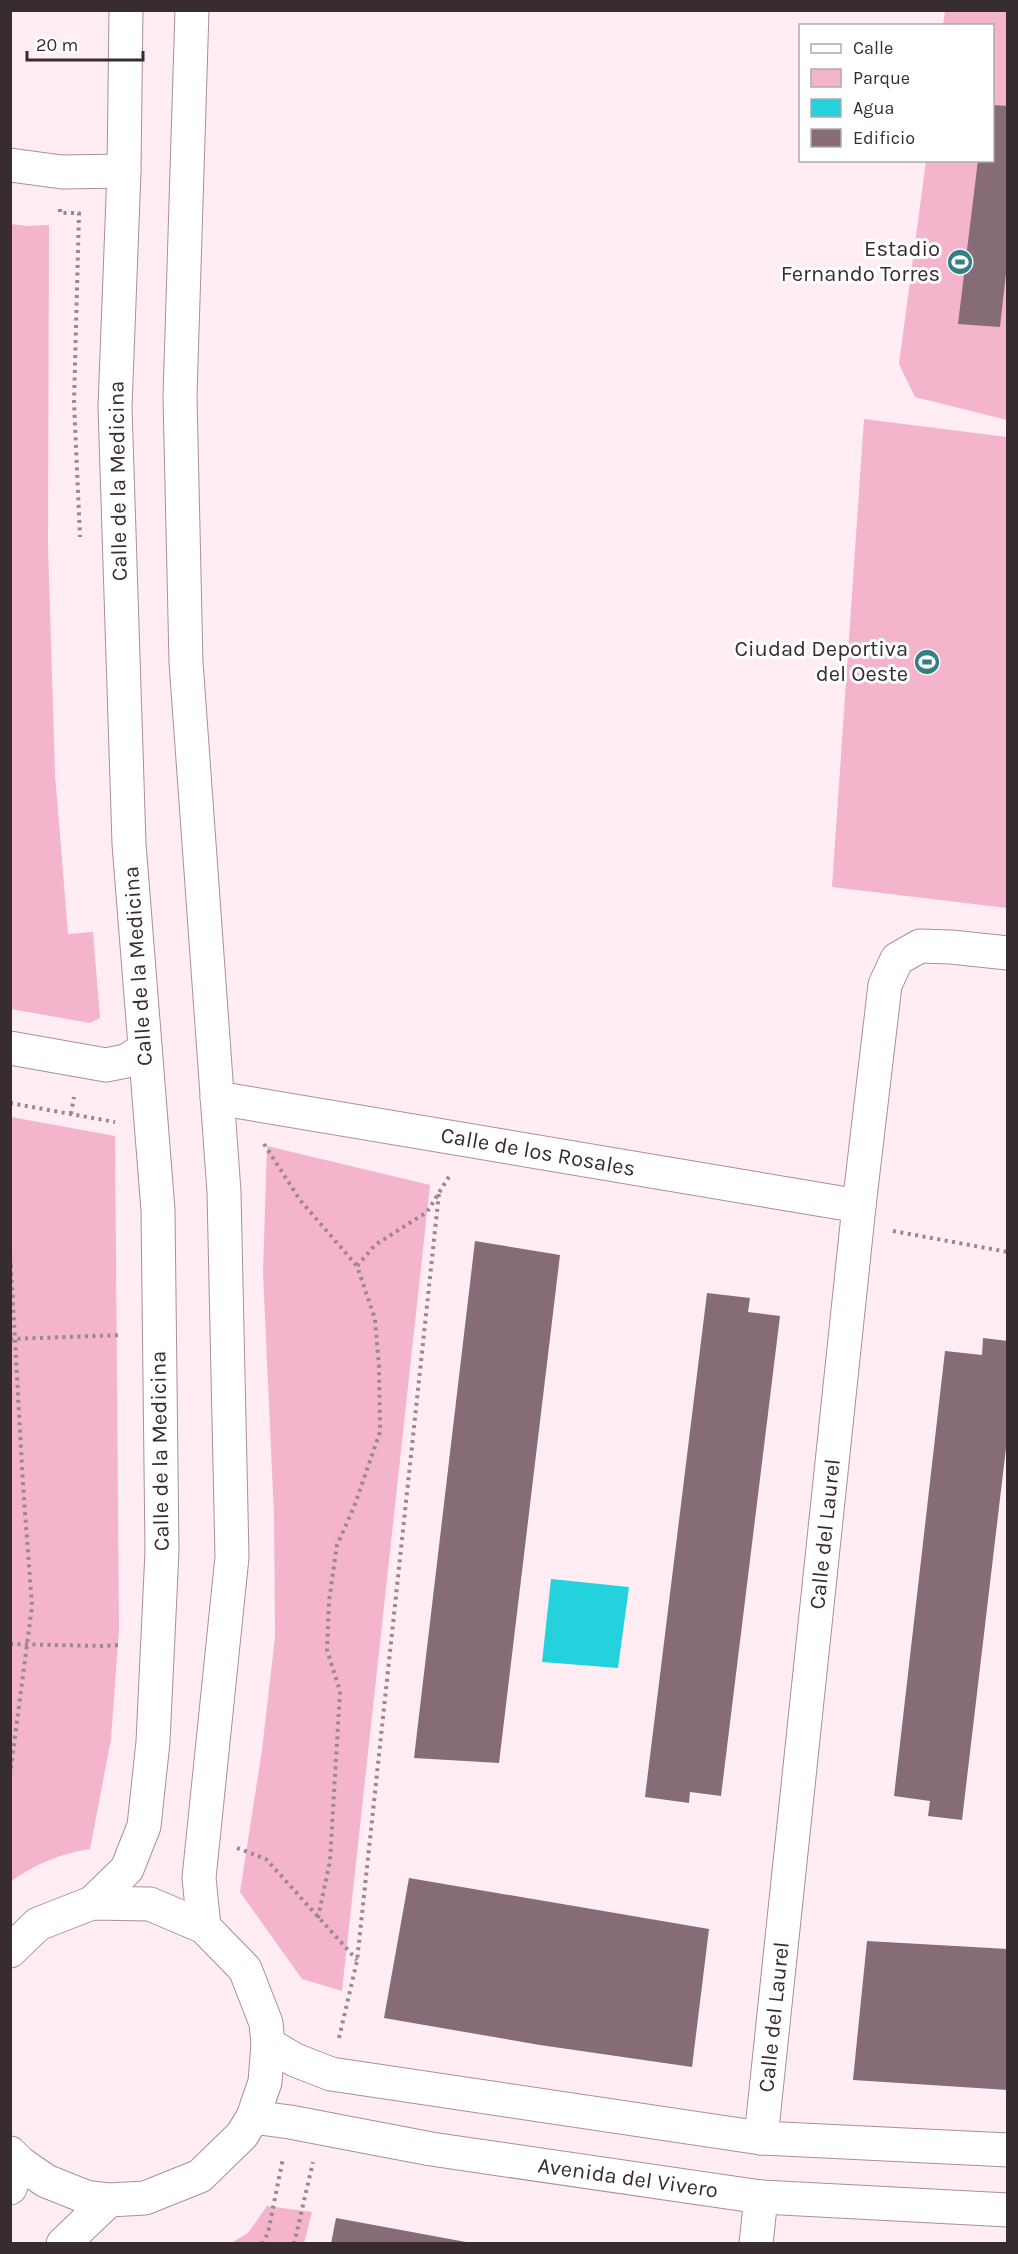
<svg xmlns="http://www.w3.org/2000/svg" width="1018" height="2254" font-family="Karla,sans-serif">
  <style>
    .green { fill: #f3b4cc }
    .water { fill: #24d2dd }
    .building { fill: #856c76 }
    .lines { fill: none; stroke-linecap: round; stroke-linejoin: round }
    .street-casing { stroke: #aa8f99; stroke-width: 35 }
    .secondary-casing { stroke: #aa8f99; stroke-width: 35 }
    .path { stroke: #98898e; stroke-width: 4; stroke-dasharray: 3 4.5; stroke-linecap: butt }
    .street { stroke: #fff; stroke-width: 33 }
    .secondary { stroke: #fff; stroke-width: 33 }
    .labels { text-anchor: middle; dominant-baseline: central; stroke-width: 6; stroke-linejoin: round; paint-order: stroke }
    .poi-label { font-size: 22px; fill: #372c30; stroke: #fff; text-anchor: end }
    .street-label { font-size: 22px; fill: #372c30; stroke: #fff }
  </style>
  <rect width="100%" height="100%" fill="#ffedf3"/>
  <g class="green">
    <path d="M945 11H1007V420L915 397 899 364 926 161 992 160V26L943 25Z"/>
    <path d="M11 224 26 226 49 225 48 546 55 774 68 934 93 932 100 1018 90 1023 11 1009Z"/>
    <path d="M864 419 1007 437V908L832 887Z"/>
    <path d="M11 1117 115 1136 119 1628 111 1739 90 1849C59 1854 36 1864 11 1881Z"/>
    <path d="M267 1146 430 1185 342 1991 302 1979 240 1892 262 1750 275 1637 274 1516 263 1272Z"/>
    <path d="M267 2206 312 2212 304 2243H231L248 2233Z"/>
  </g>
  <path class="water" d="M551 1579 629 1587 618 1668 542 1662Z"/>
  <g class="building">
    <path d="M992 105 1008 106V255L1000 327 958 324 978 160H992Z"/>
    <path d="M475 1241 560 1255 499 1763 414 1758Z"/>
    <path d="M707 1293 750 1298 748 1312 780 1316 721 1796 690 1792 689 1803 645 1797Z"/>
    <path d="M983 1338 1008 1341V1431L962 1820 928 1816 930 1801 894 1796 945 1351 982 1355Z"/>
    <path d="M409 1878 709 1929 692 2067 540 2045 384 2018Z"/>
    <path d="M867 1941 1008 1949V2090L853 2080Z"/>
    <path d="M336 2218 466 2242V2244H331Z"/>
  </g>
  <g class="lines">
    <g class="street-casing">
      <g id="street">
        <path d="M192 10 180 396 186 662 224 1192 232 1557 199 1878 204 1927"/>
        <path d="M10 165 62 172 124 171"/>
        <path d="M10 1048 106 1065 126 1061 145 1049"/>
        <path d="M217 1098 859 1206"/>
        <path d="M92 1903 127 1869 144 1826 153 1742 162 1551 158 1210 129 844 115 407 124 171 126 10"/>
        <path d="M761 2138 859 1206 885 985 897 959 920 946 951 947 1008 953"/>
        <path d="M10 2188 20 2163"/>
        <path d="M63 2244 109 2200"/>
        <path d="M756 2244 761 2197"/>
      </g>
    </g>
    <g class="secondary-casing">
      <g id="secondary">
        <path d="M10 1951 38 1924 92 1903 150 1904 204 1927 245 1969 266 2023 268 2044 265 2082 253 2117 242 2135 200 2176 145 2198 109 2200 86 2197 46 2181 20 2163 10 2153"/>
        <path d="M268 2044 295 2060 331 2074 761 2138 1008 2150"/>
        <path d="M253 2117 290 2122 431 2149 761 2197 1008 2210"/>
      </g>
    </g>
    <g class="path">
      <path d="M60 209V213H79L74 402 80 537"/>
      <path d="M10 1103 115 1122"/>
      <path d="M71 1114 74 1097"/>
      <path d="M264 1144 300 1200 357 1266"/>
      <path d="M893 1231 1008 1252"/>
      <path d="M10 1250 23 1485 32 1606 10 1775"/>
      <path d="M10 1339 122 1335"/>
      <path d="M10 1644 102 1646 121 1645"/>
      <path d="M237 1848 266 1859 357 1960"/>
      <path d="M318 1918 330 1861 340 1691 327 1650 329 1601 337 1545 354 1507 380 1432 379 1367 375 1319 357 1266 375 1245 427 1212 450 1175"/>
      <path d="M339 2038 357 1961 439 1193"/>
      <path d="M262 2244 268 2233 283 2158"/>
      <path d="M294 2244 313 2162"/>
    </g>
    <use href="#street" class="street"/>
    <use href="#secondary" class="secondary"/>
  </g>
  <defs>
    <g id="stadium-disc" transform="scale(1.35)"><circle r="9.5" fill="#357e83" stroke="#fff"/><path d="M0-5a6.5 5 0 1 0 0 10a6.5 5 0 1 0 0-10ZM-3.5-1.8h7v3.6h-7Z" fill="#fff"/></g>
  </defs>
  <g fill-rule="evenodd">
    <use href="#stadium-disc" x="960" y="262"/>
    <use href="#stadium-disc" x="927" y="662"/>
  </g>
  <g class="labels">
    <g class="poi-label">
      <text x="940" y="249">Estadio<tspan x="940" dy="25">Fernando Torres</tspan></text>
      <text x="908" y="649">Ciudad Deportiva<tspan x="908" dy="25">del Oeste</tspan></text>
    </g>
    <g class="street-label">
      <text transform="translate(118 481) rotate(-91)">Calle de la Medicina</text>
      <text transform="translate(138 966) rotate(-94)">Calle de la Medicina</text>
      <text transform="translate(538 1152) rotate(10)">Calle de los Rosales</text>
      <text transform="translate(160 1451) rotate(-91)">Calle de la Medicina</text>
      <text transform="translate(825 1534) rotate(-84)">Calle del Laurel</text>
      <text transform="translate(774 2017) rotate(-84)">Calle del Laurel</text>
      <text transform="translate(628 2178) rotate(8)">Avenida del Vivero</text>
    </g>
  </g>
  <rect width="1018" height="2254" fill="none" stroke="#372c30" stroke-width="24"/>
  <rect x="799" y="24" width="195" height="138" fill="#ffffff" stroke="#afabac" stroke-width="1.5"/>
  <rect x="811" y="44" width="30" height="9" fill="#ffffff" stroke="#afabac" stroke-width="1.5"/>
  <text x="853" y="54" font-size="18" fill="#372c30">Calle</text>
  <rect x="811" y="69" width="30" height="18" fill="#f3b4cc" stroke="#afabac" stroke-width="1.5"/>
  <text x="853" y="84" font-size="18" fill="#372c30">Parque</text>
  <rect x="811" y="99" width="30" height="18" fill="#24d2dd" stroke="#afabac" stroke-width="1.5"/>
  <text x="853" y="114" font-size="18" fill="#372c30">Agua</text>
  <rect x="811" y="129" width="30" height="18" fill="#856c76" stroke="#afabac" stroke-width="1.5"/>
  <text x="853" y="144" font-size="18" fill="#372c30">Edificio</text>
  <path d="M27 51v9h116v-9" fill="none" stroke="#372c30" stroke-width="3"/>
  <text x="36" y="51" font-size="18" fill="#372c30" stroke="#ffffff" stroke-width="4.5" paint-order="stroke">20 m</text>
</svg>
